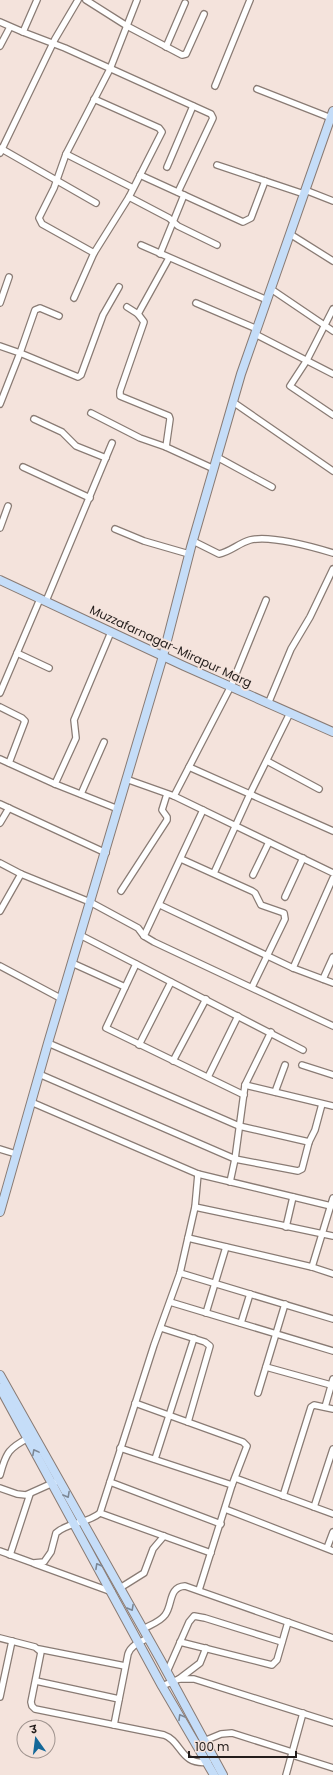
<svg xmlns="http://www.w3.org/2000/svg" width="333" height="1775" font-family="Poppins,'Noto Sans Devanagari',sans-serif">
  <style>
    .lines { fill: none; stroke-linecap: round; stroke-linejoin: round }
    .street-casing { stroke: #897b74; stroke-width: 8 }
    .secondary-casing { stroke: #897b74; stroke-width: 10 }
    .street { stroke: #fff; stroke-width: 5.5 }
    .secondary { stroke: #c5ddf8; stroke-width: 8 }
    .oneway { stroke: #7c8795 }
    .labels { text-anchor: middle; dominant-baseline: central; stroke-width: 4; stroke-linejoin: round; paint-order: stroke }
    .street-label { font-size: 12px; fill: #231d1b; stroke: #f4e3dc }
  </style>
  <rect width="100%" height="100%" fill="#f4e3dc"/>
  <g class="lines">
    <g class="street-casing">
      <g id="street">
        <path d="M86 0 127 26 182 55 186 54 204 14"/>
        <path d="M0 22 23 32 37 0"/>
        <path d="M23 32 65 48 211 114 213 118 178 192"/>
        <path d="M0 46 10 27"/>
        <path d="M166 47 185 3"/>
        <path d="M215 86 250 0"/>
        <path d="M257 89 331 118"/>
        <path d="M0 148 96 203"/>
        <path d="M0 153 55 39 78 0"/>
        <path d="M66 154 133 188"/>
        <path d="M217 165 304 194"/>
        <path d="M167 167 193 106"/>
        <path d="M140 175 243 222 251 218 265 181"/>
        <path d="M305 190 333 201"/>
        <path d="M129 197 169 218 178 226 217 245"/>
        <path d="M290 234 333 261"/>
        <path d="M141 245 267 300"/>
        <path d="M94 253 42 224 39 218 54 188 66 154 110 69 137 0"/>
        <path d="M160 254 184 195"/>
        <path d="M271 289 333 331"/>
        <path d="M74 298 94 253 129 197 162 132 159 128 94 99"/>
        <path d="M0 303 9 277"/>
        <path d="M196 303 257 329"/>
        <path d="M127 307 138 314 144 322 120 391V396L169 416 170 419 166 447 214 469"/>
        <path d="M333 309 307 360 290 386 333 415"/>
        <path d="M138 314 169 258"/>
        <path d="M59 316 40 308 35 310 20 353 78 377 81 375 103 315 119 287"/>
        <path d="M255 334 333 374"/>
        <path d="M0 346 20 353 0 404"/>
        <path d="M233 402 333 471"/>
        <path d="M91 413 140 438 166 447"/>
        <path d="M34 419 62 432 76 446 106 458"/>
        <path d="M217 457 272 487"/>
        <path d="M23 467 90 498"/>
        <path d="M0 528 8 506"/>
        <path d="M115 529 144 541 189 554"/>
        <path d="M193 541 219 554C230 552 239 543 250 540 270 535 313 547 333 553"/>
        <path d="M46 601 112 443"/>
        <path d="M111 632 74 720 76 738 55 784 118 809"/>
        <path d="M17 653 49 668"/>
        <path d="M0 693 40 599"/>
        <path d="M268 704 291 649 310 617 333 569"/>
        <path d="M0 707 22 718 25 721 9 763"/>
        <path d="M0 759 55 784"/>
        <path d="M267 761 319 789"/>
        <path d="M189 767 333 831"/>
        <path d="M126 779 174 796 333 873"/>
        <path d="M81 794 104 742"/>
        <path d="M174 796 231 686 266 600"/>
        <path d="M0 804 106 853"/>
        <path d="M0 823 9 808"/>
        <path d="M181 859 252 891 255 893 261 905 284 913 285 919 252 987"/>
        <path d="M0 863 21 874 90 902 138 928 144 936 154 942 333 1026"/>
        <path d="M214 873 250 794 290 713"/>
        <path d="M253 875 269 842"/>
        <path d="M121 891 167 820V817L162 810 167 794"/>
        <path d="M285 897 303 858"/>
        <path d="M160 905 293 968 333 983"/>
        <path d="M0 911 21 874"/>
        <path d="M80 935 303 1050"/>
        <path d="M144 936 203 810"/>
        <path d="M72 963 125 987"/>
        <path d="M136 964 106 1028 244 1095"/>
        <path d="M0 966 62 999"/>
        <path d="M293 968 333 878"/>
        <path d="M323 979 333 957"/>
        <path d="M48 1043 239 1126 309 1142"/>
        <path d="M139 1045 171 982"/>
        <path d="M173 1061 206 999"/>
        <path d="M302 1065 333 1075"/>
        <path d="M39 1074 235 1159 298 1171 302 1169 309 1142 315 1130 322 1104"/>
        <path d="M208 1077 238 1016"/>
        <path d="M245 1085 333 1106"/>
        <path d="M275 1092 285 1065"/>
        <path d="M31 1102 198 1174 331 1206"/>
        <path d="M0 1149 16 1154"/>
        <path d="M230 1182 235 1159 245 1085 271 1032"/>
        <path d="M195 1207 333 1236"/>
        <path d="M286 1227 293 1197"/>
        <path d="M188 1238 312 1267 333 1274"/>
        <path d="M312 1267 333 1198"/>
        <path d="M180 1273 333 1319"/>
        <path d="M170 1302 333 1351"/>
        <path d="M206 1313 226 1247"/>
        <path d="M241 1323 250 1294"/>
        <path d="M161 1328 205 1342 210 1346 188 1422"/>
        <path d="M266 1367 331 1385"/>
        <path d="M258 1393 285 1304"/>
        <path d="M135 1403 243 1442 247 1446 232 1485 199 1590"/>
        <path d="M325 1407 333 1379"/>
        <path d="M120 1448 232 1485"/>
        <path d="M155 1459 194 1338"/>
        <path d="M0 1475C6 1452 9 1448 30 1437"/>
        <path d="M235 1478 333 1514"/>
        <path d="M110 1482 221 1524"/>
        <path d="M0 1488 17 1494 26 1495 55 1482"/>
        <path d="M283 1496 311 1407 314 1405 333 1409"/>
        <path d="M314 1507 333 1449"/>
        <path d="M225 1509 333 1551"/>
        <path d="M100 1513 211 1553"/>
        <path d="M327 1548 333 1532"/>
        <path d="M0 1551 33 1563 44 1562 51 1552 56 1533C68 1522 87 1524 100 1513L154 1345 180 1273 195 1207 198 1174"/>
        <path d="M10 1555 30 1494"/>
        <path d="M35 1564 112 1592"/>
        <path d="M120 1588 144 1573 153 1549 164 1536"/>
        <path d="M143 1629C150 1625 160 1622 165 1615 173 1605 168 1587 185 1586L333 1638"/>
        <path d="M0 1638 35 1647 41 1652 31 1702 32 1706 35 1709 164 1735C182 1741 180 1766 208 1762"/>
        <path d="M180 1642 272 1665 277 1660 288 1622"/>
        <path d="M39 1649 125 1666"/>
        <path d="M167 1672 189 1622 194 1616 205 1618 282 1642"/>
        <path d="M179 1679 200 1663 206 1648"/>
        <path d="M36 1681 119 1699"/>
        <path d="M162 1686 179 1679H194L333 1723"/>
        <path d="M0 1697 12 1641"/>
        <path d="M114 1725 128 1654C131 1645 140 1642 148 1638"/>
        <path d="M204 1741 221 1734 232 1733 292 1752"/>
        <path d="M292 1755 333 1768"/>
        <path d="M286 1775 303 1713"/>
      </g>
    </g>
    <g class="secondary-casing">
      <g id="secondary">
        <path d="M0 580 184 666 333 732"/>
        <path d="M0 1212 48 1043 163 656 191 547 241 374 333 111"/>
        <path d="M0 1375 160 1659 223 1775"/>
        <path d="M0 1388 162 1686 214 1775"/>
      </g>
    </g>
    <use href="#street" class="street"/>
    <use href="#secondary" class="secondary"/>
  </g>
  <defs><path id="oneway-chevron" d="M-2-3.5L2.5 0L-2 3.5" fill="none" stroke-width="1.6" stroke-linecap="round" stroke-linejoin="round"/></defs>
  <g class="oneway">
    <use href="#oneway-chevron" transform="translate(35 1452) rotate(-118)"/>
    <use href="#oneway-chevron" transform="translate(67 1495) rotate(61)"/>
    <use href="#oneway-chevron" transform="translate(98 1566) rotate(-119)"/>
    <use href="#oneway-chevron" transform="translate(131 1608) rotate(61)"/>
    <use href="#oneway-chevron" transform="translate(181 1717) rotate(-120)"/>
  </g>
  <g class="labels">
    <g class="street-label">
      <text transform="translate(171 646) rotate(25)">Muzzafarnagar-Mirapur Marg</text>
    </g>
  </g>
  <g transform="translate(36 1739) rotate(346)"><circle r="19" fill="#f4e3dc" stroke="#a0948f"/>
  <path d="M0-3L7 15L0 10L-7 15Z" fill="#146899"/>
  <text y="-6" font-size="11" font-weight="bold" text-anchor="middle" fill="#231d1b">उ</text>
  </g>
  <path d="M189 1751v6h107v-6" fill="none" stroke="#231d1b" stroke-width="2"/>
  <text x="195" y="1751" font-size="12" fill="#231d1b" stroke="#f4e3dc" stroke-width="3" paint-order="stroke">100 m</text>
</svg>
